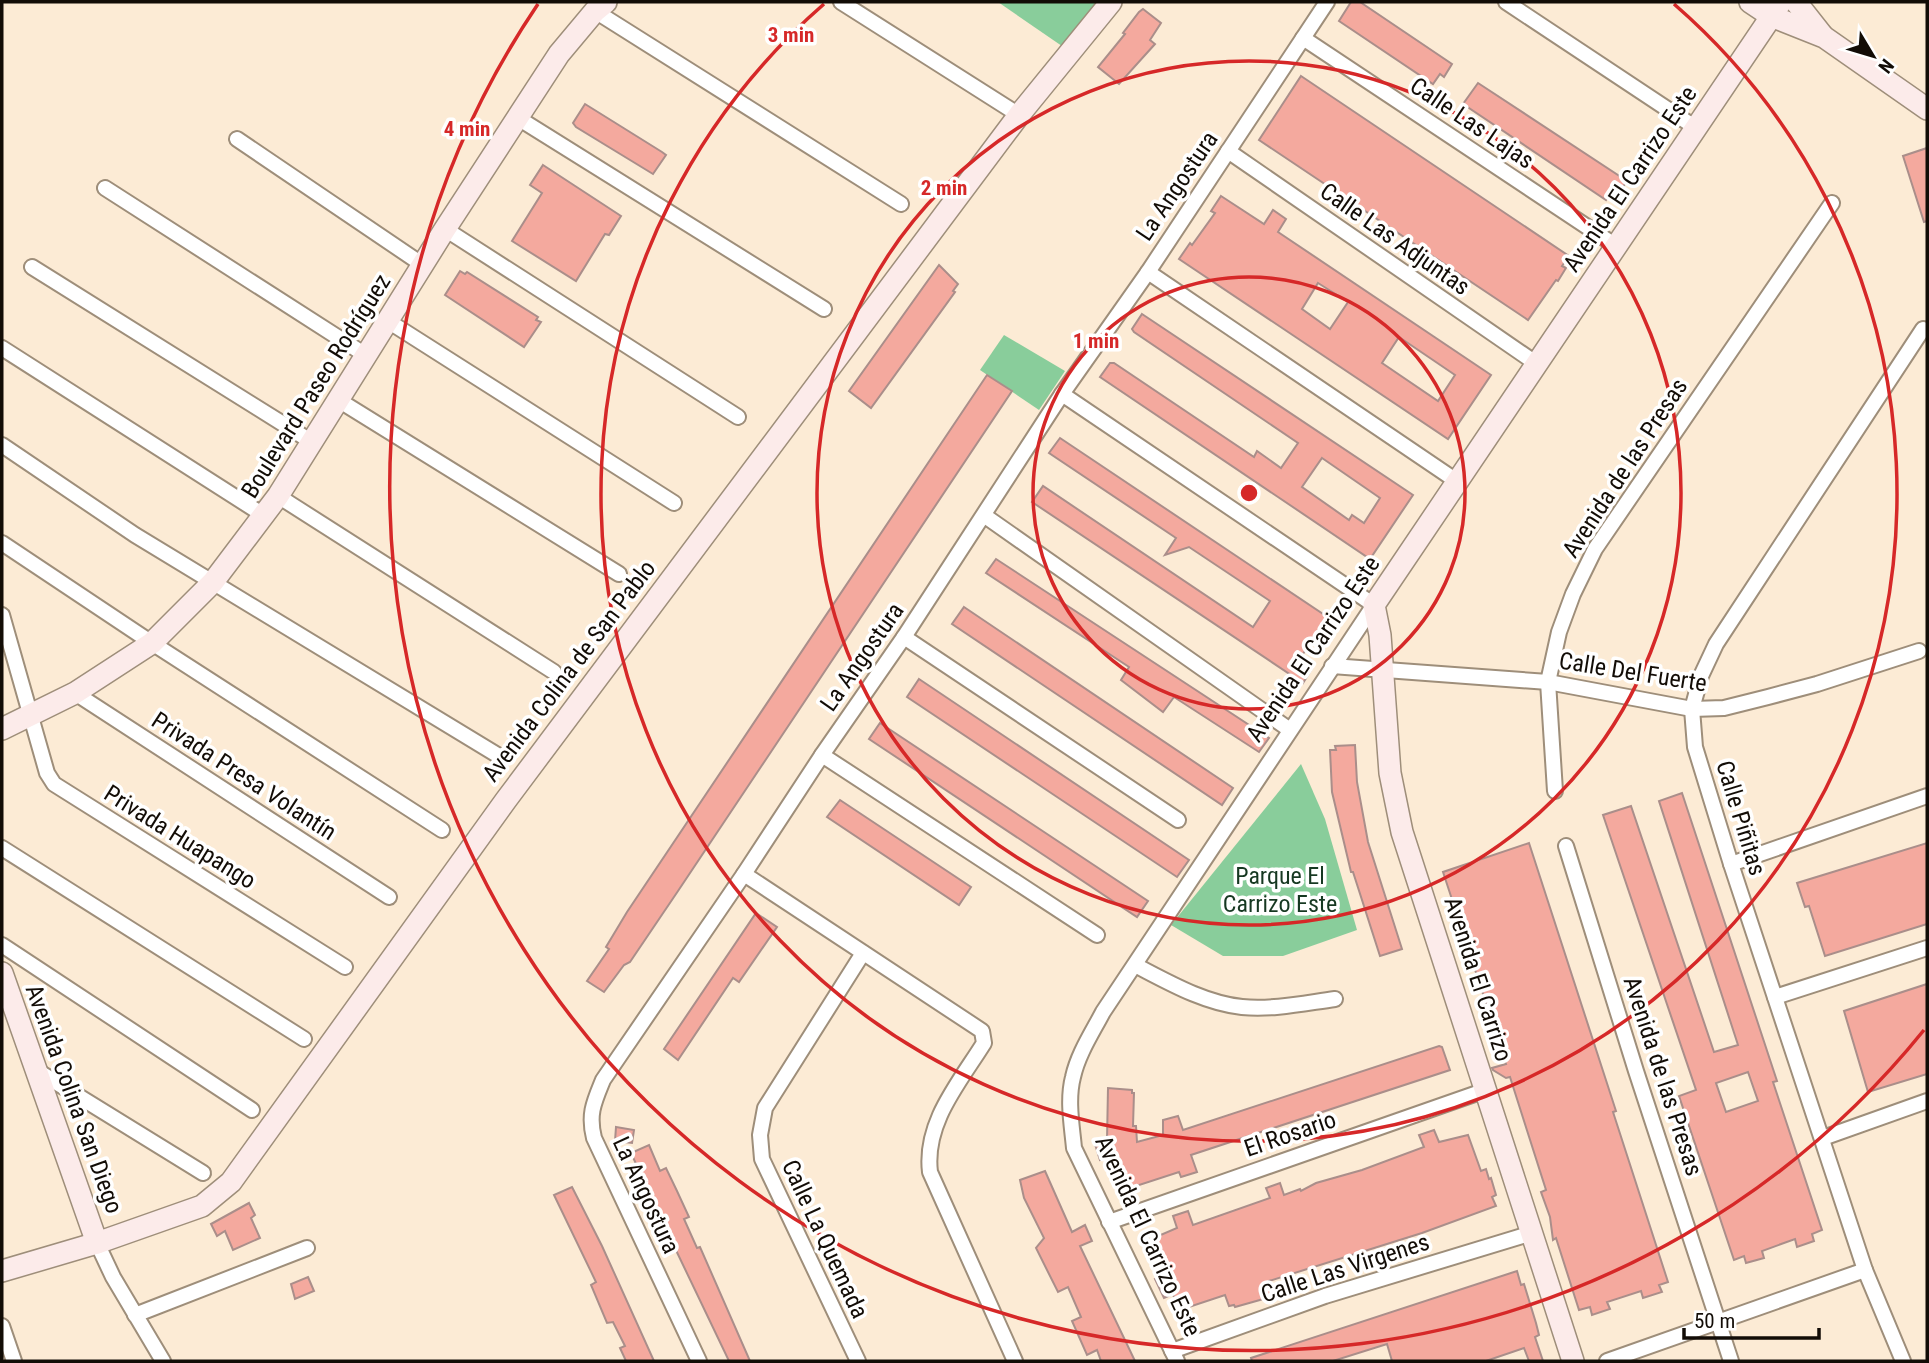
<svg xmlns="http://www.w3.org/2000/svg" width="1929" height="1363" font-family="'Roboto Condensed',sans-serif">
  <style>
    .green { fill: #89cd9b }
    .building { fill: #f4a99e; stroke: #aa8e8a; stroke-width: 2; fill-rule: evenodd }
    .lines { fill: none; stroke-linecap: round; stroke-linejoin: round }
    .street-casing { stroke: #9e8e7a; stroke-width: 18 }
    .secondary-casing { stroke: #9e8e7a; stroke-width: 24 }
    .street { stroke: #fff; stroke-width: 14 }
    .secondary { stroke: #fcebea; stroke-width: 21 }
    .ring { fill: none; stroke: #d62828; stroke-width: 3.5 }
    .labels { text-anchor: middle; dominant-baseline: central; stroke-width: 7; stroke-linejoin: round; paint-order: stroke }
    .street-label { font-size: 24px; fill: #120c06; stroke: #fff }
    .park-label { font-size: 24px; fill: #163821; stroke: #fff }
    .centre { fill: #d62828; stroke: #fff; stroke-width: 3.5 }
    .ring-label { font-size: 21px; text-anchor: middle; font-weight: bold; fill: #d62828; stroke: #fff; stroke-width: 7; stroke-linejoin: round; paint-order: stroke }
  </style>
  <rect width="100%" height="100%" fill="#fcebd5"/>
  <g class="green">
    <path d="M998 2H1117L1075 55Z"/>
    <path d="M1004 335 1065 371 1039 410 980 370Z"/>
    <path d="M1301 764 1325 819 1357 930 1283 956H1223L1171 925Z"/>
  </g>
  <g class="building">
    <path d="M1351 2H1360L1452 64 1444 77 1440 74 1433 84 1339 21Z"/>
    <path d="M1143 9 1161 23 1150 40 1155 44 1119 84 1098 67 1125 34 1123 33 1139 12Z"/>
    <path d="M1301 76 1569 256 1562 266 1566 268 1558 281 1556 280 1528 320 1259 140Z"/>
    <path d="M1478 83 1627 181 1618 194 1612 190 1606 200 1463 104Z"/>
    <path d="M585 104 662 152 666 155 653 174 576 127 573 123Z"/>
    <path d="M1927 148V221L1924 222 1903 156Z"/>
    <path d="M543 165 621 216 609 235 605 234 576 281 512 241 542 193 530 185Z"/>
    <path d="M1221 196 1264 224 1273 210 1286 219 1278 232 1491 375 1448 439 1179 259 1190 243 1192 245 1215 213 1211 211ZM1318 283 1348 302 1330 329 1302 309ZM1399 337 1455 375 1438 401 1382 363Z"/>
    <path d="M939 265 958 284 953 291 955 292 871 408 849 391Z"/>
    <path d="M460 271 465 274 467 272 538 317 536 320 541 322 524 347 445 295Z"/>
    <path d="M1142 314 1413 495 1370 559 1100 377 1110 363H1114L1254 457 1257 451 1281 468 1298 443 1134 332 1132 329ZM1322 458 1380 498 1364 523 1352 515 1349 520 1302 487Z"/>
    <path d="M987 375 1012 391 678 891 630 962 624 965 604 992 587 981 609 949 606 947 627 912Z"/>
    <path d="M1060 438 1329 618 1300 658 1313 667 1303 683 1032 502 1043 486 1253 627 1270 601 1189 547 1165 555 1176 538 1049 453Z"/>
    <path d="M996 559 1269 738 1259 752 1174 697 1163 712 1121 680 1129 667 986 573Z"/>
    <path d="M964 607 1233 788 1222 805 952 624Z"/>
    <path d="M919 679 1189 860 1177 877 907 697Z"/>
    <path d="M880 723 1148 901 1137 917 869 739Z"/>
    <path d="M1355 745 1357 782 1368 842 1402 949 1380 956 1353 872H1351L1332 792 1330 750H1336L1335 746Z"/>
    <path d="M1682 793 1777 1081 1773 1082 1822 1230 1812 1234 1814 1241 1797 1247 1795 1239 1762 1251 1764 1258 1746 1263 1744 1256 1734 1260 1679 1096 1696 1090 1603 815 1631 806 1714 1052 1738 1045 1659 801ZM1748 1072 1758 1101 1726 1112 1716 1083Z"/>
    <path d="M840 800 971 887 959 905 827 817Z"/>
    <path d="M1529 843 1616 1111 1613 1112 1668 1282 1659 1285 1662 1292 1643 1298 1641 1291 1607 1302 1610 1309 1592 1315 1590 1307 1579 1310 1556 1238 1553 1240 1550 1217 1541 1192 1546 1190 1510 1077 1506 1078 1493 1070 1492 1068 1506 1064 1443 872Z"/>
    <path d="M1927 843V924L1825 956 1809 906 1805 907 1797 883Z"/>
    <path d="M756 913 777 927 739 982 733 978 678 1060 664 1049Z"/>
    <path d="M1927 984V1074L1868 1092 1844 1011Z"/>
    <path d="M1439 1046 1442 1047 1450 1070 1191 1155 1197 1172 1181 1177 1179 1172 1130 1188 1129 1184 1124 1186 1115 1157 1100 1160 1094 1141 1107 1140 1108 1088 1132 1090V1093H1134L1133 1126H1136L1137 1142 1163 1135V1120L1178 1116 1183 1130Z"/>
    <path d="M616 1127 634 1130 632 1143 615 1141Z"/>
    <path d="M1434 1130 1439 1142 1468 1135 1481 1171 1486 1169 1489 1179 1491 1178 1496 1195 1492 1197 1496 1206 1422 1233 1269 1281 1274 1296 1267 1298 1235 1307 1234 1305 1229 1306 1225 1295 1183 1309 1182 1305 1177 1307 1173 1294 1164 1298 1155 1279 1160 1277 1151 1253 1156 1252 1149 1240 1177 1228 1173 1216 1188 1211 1193 1225 1270 1198 1266 1188 1280 1183 1284 1195 1300 1189 1301 1191 1316 1183 1362 1170 1424 1147 1419 1135Z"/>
    <path d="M649 1145 660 1171 666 1168 677 1191 689 1217 684 1219 697 1248 700 1247 750 1361H729L673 1244 631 1153Z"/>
    <path d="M1045 1171 1072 1232 1085 1225 1092 1241 1080 1246 1135 1361H1101L1097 1350 1087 1355 1072 1321 1081 1317 1068 1287 1058 1292 1036 1248 1044 1238 1024 1198 1020 1180Z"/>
    <path d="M572 1187 602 1246 654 1361H626L620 1348 625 1346 613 1322 607 1323 591 1285 596 1282 554 1195Z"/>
    <path d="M249 1203 255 1215 251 1218 260 1238 233 1250 225 1231 217 1236 211 1224Z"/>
    <path d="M1517 1271 1521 1285 1524 1284 1536 1323 1539 1335 1535 1337 1543 1361H1529L1524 1348 1486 1361H1392L1387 1344 1333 1361H1252L1251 1358Z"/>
    <path d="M308 1277 314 1291 295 1299 291 1284Z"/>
  </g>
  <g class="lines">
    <g class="street-casing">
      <g id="street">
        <path d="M841 2 1019 115"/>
        <path d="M1506 2 1696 128"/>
        <path d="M595 11 901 204"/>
        <path d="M1303 38 1616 246"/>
        <path d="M518 118 824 309"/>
        <path d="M237 139 423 265"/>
        <path d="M1228 151 1537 364"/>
        <path d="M105 188 367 356"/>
        <path d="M445 229 738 417"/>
        <path d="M32 267 312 442"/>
        <path d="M1148 272 1458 482"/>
        <path d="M388 321 674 503"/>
        <path d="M2 348 265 516"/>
        <path d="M1062 394 1374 605 1103 1012C1092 1033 1078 1054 1073 1077 1067 1100 1072 1126 1074 1148L1177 1361"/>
        <path d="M340 401 619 574"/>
        <path d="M2 445 135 535 499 756"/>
        <path d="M278 496 554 672"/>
        <path d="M985 516 1290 730"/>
        <path d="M2 543 152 643 442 830"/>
        <path d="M2 615 47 773 54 784 345 967"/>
        <path d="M904 637 1178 820"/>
        <path d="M1332 666 1548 682 1692 709 1724 708 1768 697 1817 684 1919 651"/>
        <path d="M75 693 389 897"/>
        <path d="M822 755 1097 935"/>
        <path d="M1555 791 1548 682 1559 632 1573 594 1595 549 1832 203"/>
        <path d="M1566 846 1636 1071 1731 1361"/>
        <path d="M2 848 304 1039"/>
        <path d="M1731 864 1927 796"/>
        <path d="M744 874 982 1031 984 1043C959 1083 924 1123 930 1172L1015 1361"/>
        <path d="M2 945 252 1110"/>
        <path d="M1135 965C1168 982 1204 1003 1242 1007 1273 1010 1305 1003 1335 999"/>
        <path d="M1775 997 1927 948"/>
        <path d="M36 1070 203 1173"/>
        <path d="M1823 1138 1927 1101"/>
        <path d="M1109 1222 1486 1090"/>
        <path d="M97 1243 113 1277 163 1361"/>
        <path d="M135 1315 307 1248"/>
        <path d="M2 1326 14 1361"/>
        <path d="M1172 1351 1325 1296 1532 1233"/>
        <path d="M699 1361 594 1138C588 1114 594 1102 603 1080L744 874 822 755 904 637 1062 394 1148 272 1327 2"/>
        <path d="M858 1361 762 1159 760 1135 765 1108 863 953"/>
        <path d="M1607 1361 1865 1270"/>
        <path d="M1903 1361 1865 1270 1731 864 1695 747 1692 709 1701 676 1716 644 1923 329"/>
      </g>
    </g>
    <g class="secondary-casing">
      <g id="secondary">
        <path d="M1750 2 1771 16 1824 37 1927 109"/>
        <path d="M1796 2 1822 35"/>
        <path d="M2 729 75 693 152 643 213 582 278 496 445 229 559 54 595 11 606 2"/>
        <path d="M2 973 97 1243"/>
        <path d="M2 1271 97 1243 202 1206 231 1182 506 800 1019 115 1111 2"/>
        <path d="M1573 1361 1402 832 1390 773 1380 635 1374 605 1781 2"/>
      </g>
    </g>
    <use href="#street" class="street"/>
    <use href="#secondary" class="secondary"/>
  </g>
  <g class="ring">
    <circle cx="1249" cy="493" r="216"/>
    <circle cx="1249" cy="493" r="432"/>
    <path d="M1674 4A648 648 0 1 1 824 4"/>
    <path d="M1924 1030A863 863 0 0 1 538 4"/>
  </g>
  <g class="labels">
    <g class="street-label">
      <text transform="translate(1472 123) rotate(34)">Calle Las Lajas</text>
      <text transform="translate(1630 179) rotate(-56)">Avenida El Carrizo Este</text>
      <text transform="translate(1177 186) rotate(-56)">La Angostura</text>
      <text transform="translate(1395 239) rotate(35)">Calle Las Adjuntas</text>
      <text transform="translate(316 386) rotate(-58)">Boulevard Paseo Rodríguez</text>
      <text transform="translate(1625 468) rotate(-57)">Avenida de las Presas</text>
      <text transform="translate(1313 649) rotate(-56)">Avenida El Carrizo Este</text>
      <text transform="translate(862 657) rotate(-55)">La Angostura</text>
      <text transform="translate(569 671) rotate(-53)">Avenida Colina de San Pablo</text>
      <text transform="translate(1633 672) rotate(9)">Calle Del Fuerte</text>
      <text transform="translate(244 776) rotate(33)">Privada Presa Volantín</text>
      <text transform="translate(1741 818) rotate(73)">Calle Piñitas</text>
      <text transform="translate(180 837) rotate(32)">Privada Huapango</text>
      <text transform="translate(1478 979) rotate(72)">Avenida El Carrizo</text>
      <text transform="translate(1663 1076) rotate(72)">Avenida de las Presas</text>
      <text transform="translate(74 1099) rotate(70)">Avenida Colina San Diego</text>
      <text transform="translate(1290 1134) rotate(-19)">El Rosario</text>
      <text transform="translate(646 1195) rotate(65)">La Angostura</text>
      <text transform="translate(1148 1236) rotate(65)">Avenida El Carrizo Este</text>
      <text transform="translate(825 1239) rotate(65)">Calle La Quemada</text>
      <text transform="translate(1345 1268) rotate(-18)">Calle Las Virgenes</text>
    </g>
    <g class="park-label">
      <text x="1280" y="876">Parque El<tspan x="1280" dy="28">Carrizo Este</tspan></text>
    </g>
  </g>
  <circle cx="1249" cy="493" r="10" class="centre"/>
  <g class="ring-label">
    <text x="791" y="42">3 min</text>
    <text x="467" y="136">4 min</text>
    <text x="944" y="195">2 min</text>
    <text x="1096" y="348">1 min</text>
  </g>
  <rect width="1929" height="1363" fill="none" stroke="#120c06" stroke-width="7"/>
  <g transform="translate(1873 56) rotate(128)" stroke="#ffffff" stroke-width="5" paint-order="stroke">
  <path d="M0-5L12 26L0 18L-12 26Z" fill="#120c06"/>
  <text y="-10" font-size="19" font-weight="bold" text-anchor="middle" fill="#120c06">N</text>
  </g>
  <path d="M1684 1328v10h135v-10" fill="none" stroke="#120c06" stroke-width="3.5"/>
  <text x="1694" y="1328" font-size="21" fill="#120c06" stroke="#ffffff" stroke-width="5" paint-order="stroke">50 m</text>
</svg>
